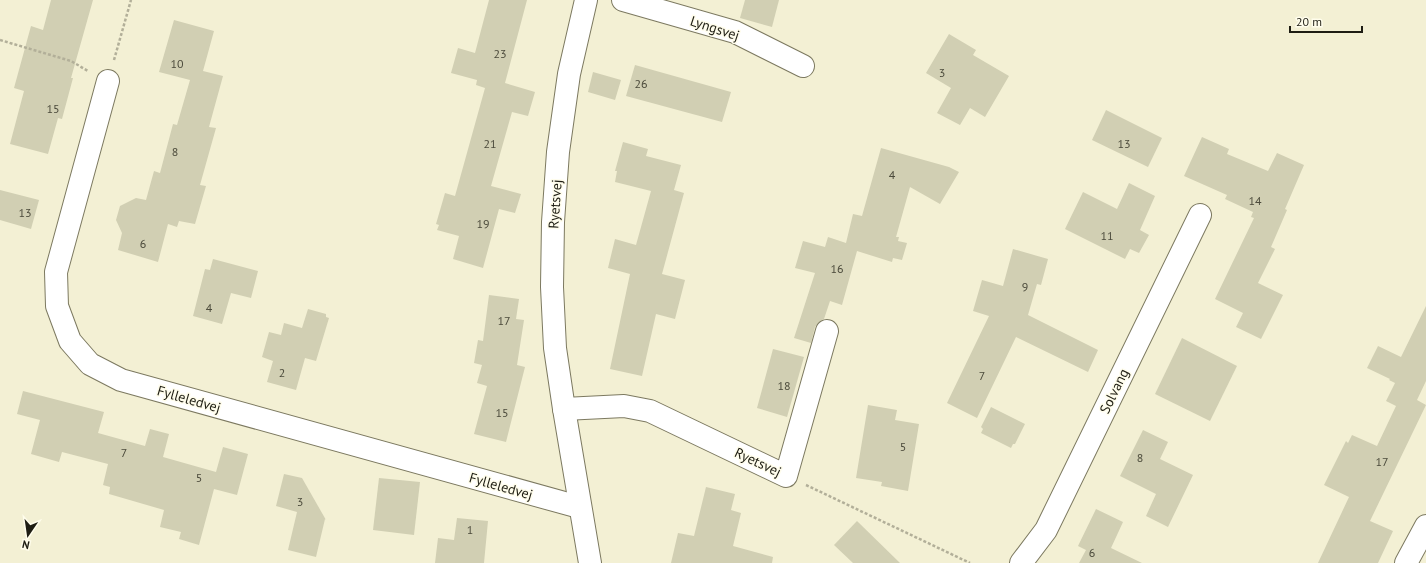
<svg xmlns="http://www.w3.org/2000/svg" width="1426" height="563" font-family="'PT Sans',sans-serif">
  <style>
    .building { fill: #d1cfb3 }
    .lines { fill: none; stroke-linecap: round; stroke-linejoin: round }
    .minor-casing { stroke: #7c7960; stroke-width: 24 }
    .path { stroke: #b2af99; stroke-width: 2.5; stroke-dasharray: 3 2; stroke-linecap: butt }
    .minor { stroke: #fff; stroke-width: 22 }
    .labels { text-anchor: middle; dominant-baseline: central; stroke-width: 3; stroke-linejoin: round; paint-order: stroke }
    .number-label { font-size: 12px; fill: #4b4a3b }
    .street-label { font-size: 14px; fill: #1e1d13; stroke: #fffdec }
  </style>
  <rect width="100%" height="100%" fill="#f3f0d4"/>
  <g class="building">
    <path d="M51 0H93L71 78H73L62 119 58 118 48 154 10 144 24 91 14 88 31 26 43 30Z"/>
    <path d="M489 0H527L505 83 535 92 528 116 512 112 491 186 521 194 515 213 499 209 483 268 453 259 459 236 437 230 439 225 436 224 445 193 455 196 485 88 476 85 477 80 451 73 458 48 475 53Z"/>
    <path d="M745 0H779L772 27 740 18Z"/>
    <path d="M174 20 214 31 203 71 223 76 209 127 216 128 200 185 206 186 195 224 179 221 177 227 168 224 158 262 118 250 122 233 116 220 120 206 136 198 146 200 154 171 160 173 173 124 177 125 190 80 159 72Z"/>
    <path d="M949 34 976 50 973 55 1009 76 985 117 970 108 960 125 937 113 951 88 926 73Z"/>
    <path d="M635 65 731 92 722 122 626 96Z"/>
    <path d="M593 72 621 80 615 100 588 92Z"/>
    <path d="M1106 110 1162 138 1148 167 1092 140Z"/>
    <path d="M1202 137 1229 149 1227 154 1268 171 1277 153 1304 165 1285 209 1287 210 1271 247 1275 249 1258 283 1283 295 1261 339 1236 327 1243 313 1215 299 1254 218 1251 217 1253 212 1225 199 1227 195 1184 176Z"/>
    <path d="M623 142 648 149 646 156 681 165 674 190 684 193 662 274 685 280 675 319 656 314 642 376 610 369 630 274 608 268 615 239 636 245 651 191 615 182 617 171H615Z"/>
    <path d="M881 148 949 167 959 172 940 204 910 187 896 237H899L898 241 907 243 902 260 893 258 892 262 857 251 842 305 830 301 824 319 819 322 815 327 811 343 794 338 815 273 795 268 803 241 825 247 828 237 846 243 853 214 862 216Z"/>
    <path d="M1129 183 1155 196 1140 230 1149 235 1139 253 1130 249 1125 259 1065 229 1083 192 1117 209Z"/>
    <path d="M0 190 39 200 31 229 0 220Z"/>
    <path d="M1013 249 1048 259 1041 285 1037 284 1028 315 1098 350 1088 372 1016 337 977 418 947 403 989 316 973 311 982 280 1003 286Z"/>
    <path d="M213 259 258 271 251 298 231 293 222 324 193 316 205 269 210 270Z"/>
    <path d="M489 295 519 299 516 319 524 320 517 365 525 367 506 442 474 434 487 386 477 383 482 365 474 363 478 340 483 341Z"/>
    <path d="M1426 306V381L1417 400 1426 405 1370 521 1393 531 1378 563H1318L1349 497 1324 485 1346 441 1348 443 1352 435 1377 446 1396 406 1386 401 1395 383 1389 380 1390 379 1367 368 1378 346 1401 357Z"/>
    <path d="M308 309 326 314V317L329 318 316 361 305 358 296 390 267 382 273 361 262 357 269 332 281 335 284 323 302 328Z"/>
    <path d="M1182 338 1237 366 1210 421 1155 394Z"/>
    <path d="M773 349 804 357 787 417 757 408Z"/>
    <path d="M23 391 104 412 98 433 145 446 150 429 169 434 163 457 216 472 223 447 248 454 237 495 214 489 199 545 179 539 181 532 160 527 164 510 109 494 110 487 103 485 108 464 62 452 59 462 31 454 40 420 17 414Z"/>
    <path d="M868 405 897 410 895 420 919 424 908 491 881 486 882 482 856 478Z"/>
    <path d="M991 407 1025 424 1015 444H1013L1011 448 981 433 983 429 981 427Z"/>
    <path d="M1143 430 1168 442 1160 459 1193 475 1168 527 1146 516 1156 494 1120 476Z"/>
    <path d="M284 474 302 478 326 520 325 519 316 557 288 550 297 512 276 506Z"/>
    <path d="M379 478 420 482 414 535 373 530Z"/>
    <path d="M706 487 735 494 731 510 741 513 733 546 773 557 772 563H671L678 533 694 536Z"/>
    <path d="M1096 509 1123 522 1111 548 1142 563H1079L1086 550 1078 546Z"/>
    <path d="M457 518 488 521 484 563H435L438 538 454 540Z"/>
    <path d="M857 521 900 563H853L834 545Z"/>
  </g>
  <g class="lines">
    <g class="minor-casing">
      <g id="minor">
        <path d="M586 0 569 74 558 152 553 222 552 287 555 348 564 409 590 563"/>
        <path d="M623 0 735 32 803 66"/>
        <path d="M108 81 56 272 57 306 70 341 90 364 121 380 579 507"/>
        <path d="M564 409 624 406 650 411 786 476 827 331"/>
        <path d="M1021 563 1046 530 1200 215"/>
        <path d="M1406 563 1426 526"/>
      </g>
    </g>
    <g class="path">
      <path d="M0 40 71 61 88 71"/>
      <path d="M114 60 131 0"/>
      <path d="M806 485 970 563"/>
    </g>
    <use href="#minor" class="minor"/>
  </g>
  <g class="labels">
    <g class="number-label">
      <text x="500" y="53">23</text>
      <text x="177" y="63">10</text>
      <text x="942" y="72">3</text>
      <text x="641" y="83">26</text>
      <text x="53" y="108">15</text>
      <text x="490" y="143">21</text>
      <text x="1124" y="143">13</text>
      <text x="175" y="151">8</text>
      <text x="892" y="174">4</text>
      <text x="1255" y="200">14</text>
      <text x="25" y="212">13</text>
      <text x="483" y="223">19</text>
      <text x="1107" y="235">11</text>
      <text x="143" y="243">6</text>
      <text x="837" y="268">16</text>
      <text x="1025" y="286">9</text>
      <text x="209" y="307">4</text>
      <text x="504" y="320">17</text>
      <text x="282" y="372">2</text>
      <text x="982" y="375">7</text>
      <text x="784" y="385">18</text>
      <text x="502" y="412">15</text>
      <text x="903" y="446">5</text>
      <text x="124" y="452">7</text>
      <text x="1140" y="457">8</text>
      <text x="1382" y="461">17</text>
      <text x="199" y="477">5</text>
      <text x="300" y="501">3</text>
      <text x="470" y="529">1</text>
      <text x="1092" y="552">6</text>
    </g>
    <g class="street-label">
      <text transform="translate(715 28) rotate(18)">Lyngsvej</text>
      <text transform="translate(555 204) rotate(-86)">Ryetsvej</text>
      <text transform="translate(1114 391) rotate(-64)">Solvang</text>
      <text transform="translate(189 399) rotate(16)">Fylleledvej</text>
      <text transform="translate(758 462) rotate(25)">Ryetsvej</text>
      <text transform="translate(501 486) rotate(16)">Fylleledvej</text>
    </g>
  </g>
  <g transform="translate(28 535) rotate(193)" stroke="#fffdec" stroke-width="3" paint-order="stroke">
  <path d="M0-3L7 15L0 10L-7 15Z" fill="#1e1d13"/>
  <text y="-6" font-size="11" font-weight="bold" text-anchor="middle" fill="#1e1d13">N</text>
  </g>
  <path d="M1290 26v6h72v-6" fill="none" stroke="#1e1d13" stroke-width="2"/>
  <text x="1296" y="26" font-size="12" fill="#1e1d13" stroke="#fffdec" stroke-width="3" paint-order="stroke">20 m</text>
</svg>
